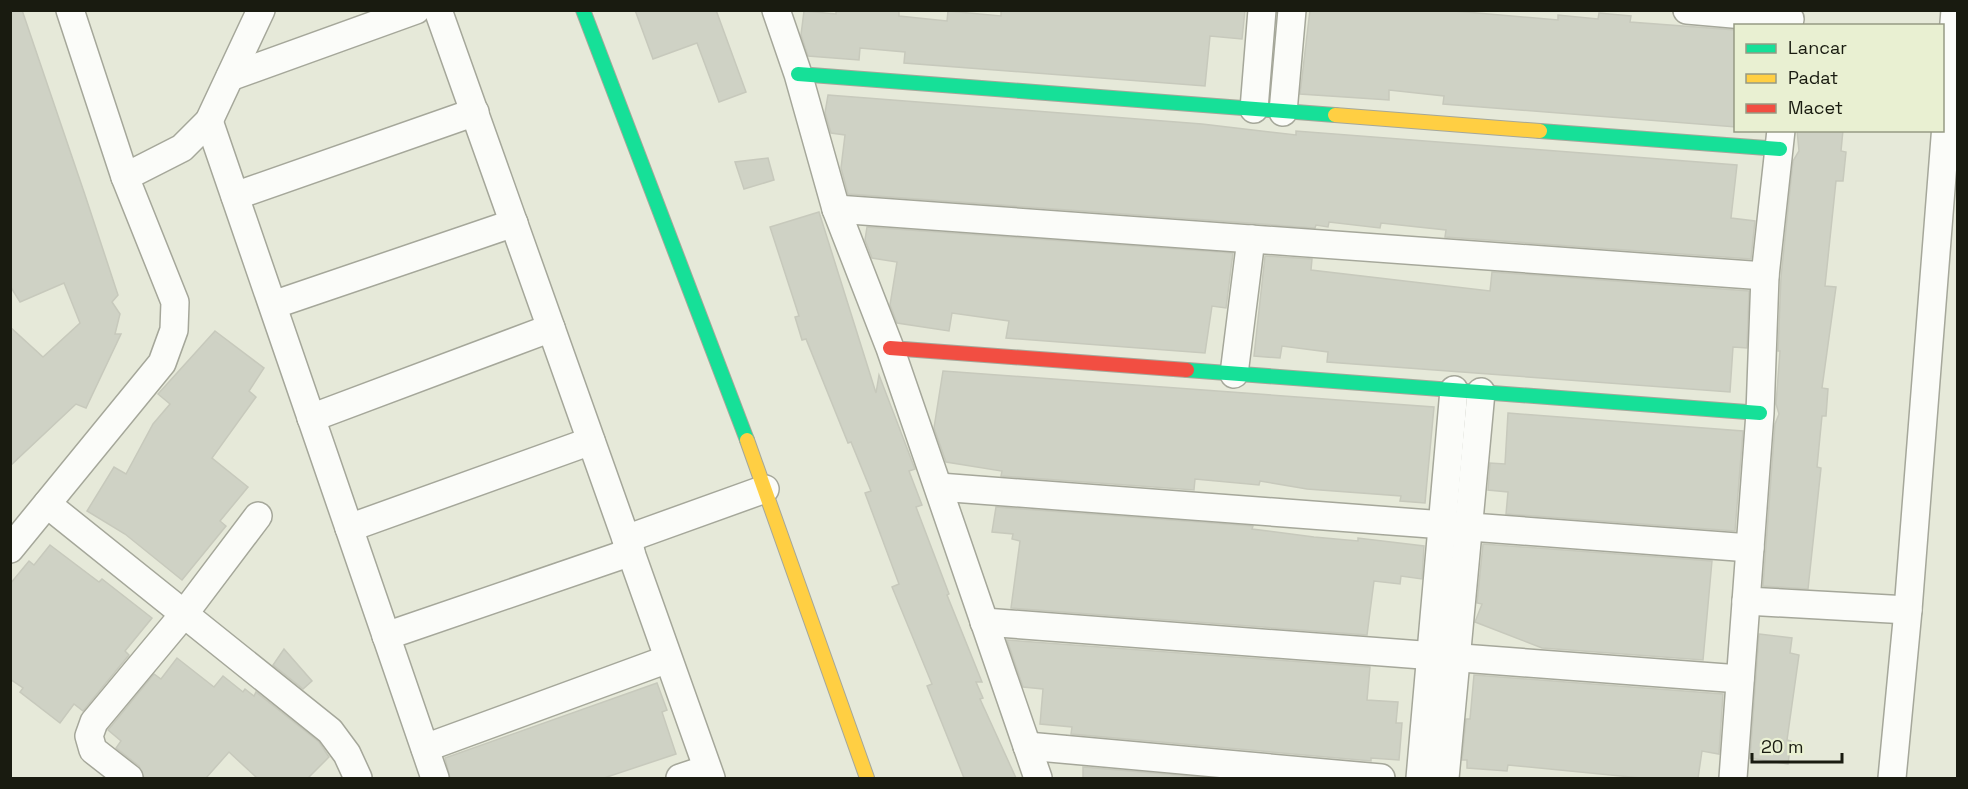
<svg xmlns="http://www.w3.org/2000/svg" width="1968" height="789" font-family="'Space Grotesk',sans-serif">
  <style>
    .building { fill: #cfd2c5; stroke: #c7c9bc; stroke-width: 1.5 }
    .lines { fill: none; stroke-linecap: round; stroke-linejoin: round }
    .street-casing { stroke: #a5a79a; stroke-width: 30 }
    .fast-casing { stroke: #a5a79a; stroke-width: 16 }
    .slow-casing { stroke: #a5a79a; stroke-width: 16 }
    .jam-casing { stroke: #a5a79a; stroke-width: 16 }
    .street { stroke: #fbfcf9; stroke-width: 27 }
    .fast { stroke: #16e098; stroke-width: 14 }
    .slow { stroke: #ffcf43; stroke-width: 14 }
    .jam { stroke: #f24e42; stroke-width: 14 }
  </style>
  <rect width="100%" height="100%" fill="#e6e9d9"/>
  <g class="building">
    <path d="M10 10H22L85 195 118 295 112 302 120 314 115 334H121L86 408 76 404 10 466V327L43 357 80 323 64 283 20 302 10 286Z"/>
    <path d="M635 10H716L746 92 719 102 697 43 653 59Z"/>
    <path d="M836 10H899V16L947 21 948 11 1001 16V10H1245L1242 39 1210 36 1205 86 904 63 905 52 860 48 859 60 808 56 801 35 804 11 836 14Z"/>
    <path d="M1310 10H1443L1558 20V15L1598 19 1599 13 1631 16 1630 22 1736 30V127L1443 104 1444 96 1389 90V100L1300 94Z"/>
    <path d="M828 95 1202 124 1296 135V131L1737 165 1731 218 1755 221 1751 259 1445 237 1446 230 1381 223 1380 228 1329 222 1328 227 1316 225 1315 228 848 194 841 168 845 135 831 133 825 113Z"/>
    <path d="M1797 130H1843L1841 151 1846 152 1843 181H1836L1825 286 1836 287 1822 388 1828 389 1826 416H1822L1817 467 1821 468 1808 589 1763 586 1775 424 1779 414 1776 404 1780 351H1778L1781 277 1793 161 1799 151Z"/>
    <path d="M768 158 774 180 744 189 735 162Z"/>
    <path d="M819 212 876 393 879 375 915 469 909 471 922 505 916 507 949 594 947 595 982 682H976L983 698 980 699 1016 778H964L927 686 932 684 892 587 899 584 865 493 871 491 851 442 848 443 806 339 802 340 795 317 799 316 770 227Z"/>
    <path d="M867 227 1233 253 1226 308 1212 306 1205 353 1006 338 1009 321 952 313 949 331 897 323 890 305 897 262 872 258 865 240Z"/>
    <path d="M1265 256 1312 259 1311 270 1490 291 1492 272 1749 291 1747 348 1733 347 1730 392 1327 362 1328 352 1282 346 1280 358 1254 356Z"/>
    <path d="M215 331 264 368 249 391 256 397 212 458 248 487 220 521 226 526 182 580 125 534 87 511 114 467 126 474 153 424 170 404 158 394Z"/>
    <path d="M943 371 1434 407 1425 503 1400 501 1401 496 1307 489 1260 481 1259 485 1195 479 1194 490 1001 476 1002 471 946 462 934 428Z"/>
    <path d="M1508 413 1743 431 1735 531 1506 514 1508 492 1488 490 1490 463 1505 464Z"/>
    <path d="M996 507 1253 526 1252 529 1314 537 1358 541V538L1424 546 1422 579 1401 576 1400 584 1374 581 1367 635 1011 608 1020 541 1012 539 1013 534 992 532Z"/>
    <path d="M1483 544 1712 561 1703 660 1542 648 1475 622 1482 604 1477 603Z"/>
    <path d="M50 545 99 582 102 579 152 618 125 651 129 655 83 711 74 704 60 723 20 692 23 688 10 679V584L29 561 34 565Z"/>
    <path d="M1759 634 1792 638 1790 653 1799 655 1787 740 1791 741 1788 764 1750 758Z"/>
    <path d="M1007 640 1370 667 1367 700 1398 702 1396 723H1402L1399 760 1371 758V761L1071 734 1072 727 1040 724 1043 689 1023 687Z"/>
    <path d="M284 649 312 681 303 689 273 665Z"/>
    <path d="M177 658 214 687 223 676 243 692 245 689 254 696 256 692 319 742 329 757 308 778H257L229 752 206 778H144L139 766 116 748 121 741 108 730 154 674 161 679Z"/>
    <path d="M1474 675 1723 694 1719 754 1702 751 1698 778H1641L1508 765 1507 771 1467 768V760H1462L1466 719H1470Z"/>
    <path d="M657 683 667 710 662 712 676 754 604 778H450L445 758Z"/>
    <path d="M1083 767 1212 778H1083Z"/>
  </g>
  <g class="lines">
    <g class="street-casing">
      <g id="street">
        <path d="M438 10 711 778"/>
        <path d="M776 10 798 74 836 209 890 348 1038 778"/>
        <path d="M1687 10 1790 19"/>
        <path d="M230 77 416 10"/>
        <path d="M1254 109 1262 10"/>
        <path d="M1283 112 1292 10"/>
        <path d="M209 121 435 778"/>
        <path d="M125 177 182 148 209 121 261 10"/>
        <path d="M235 196 475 112"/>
        <path d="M836 209 1765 276"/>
        <path d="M273 305 514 223"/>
        <path d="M1234 374 1251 239"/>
        <path d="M311 418 551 328"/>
        <path d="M939 487 1750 548"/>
        <path d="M47 504 330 731 347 754 358 778"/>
        <path d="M349 528 591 441"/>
        <path d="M626 539 765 489"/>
        <path d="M10 549 162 363 174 330 175 302 125 177 70 10"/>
        <path d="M1746 601 1908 610"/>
        <path d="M984 622 1740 679"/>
        <path d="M386 636 631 552"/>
        <path d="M1027 746 1381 778"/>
        <path d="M425 748 668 659"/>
        <path d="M129 778 93 750 89 736 94 722 184 614 258 516"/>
        <path d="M680 778 707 769"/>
        <path d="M1420 778 1454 390"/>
        <path d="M1445 778 1481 392"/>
        <path d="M1733 778 1760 413 1765 276 1781 130"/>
        <path d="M1892 778 1908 610 1955 10"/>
      </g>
    </g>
    <g class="fast-casing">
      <g id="fast">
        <path d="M583 10 747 440"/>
        <path d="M798 74 1335 115"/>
        <path d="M1540 131 1780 149"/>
        <path d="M1187 370 1760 413"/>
      </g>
    </g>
    <g class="slow-casing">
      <g id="slow">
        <path d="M1335 115 1540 131"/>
        <path d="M747 440 867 778"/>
      </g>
    </g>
    <g class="jam-casing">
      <path id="jam" d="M890 348 1187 370"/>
    </g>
    <use href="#street" class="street"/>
    <use href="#fast" class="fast"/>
    <use href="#slow" class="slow"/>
    <use href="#jam" class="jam"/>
  </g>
  <rect width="1968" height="789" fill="none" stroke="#191b10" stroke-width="24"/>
  <rect x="1734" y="24" width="210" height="108" fill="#e9f0d2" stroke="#969b84" stroke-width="1.5"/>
  <rect x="1746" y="44" width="30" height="9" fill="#16e098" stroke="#969b84" stroke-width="1.5"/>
  <text x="1788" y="54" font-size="18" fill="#191b10">Lancar</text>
  <rect x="1746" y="74" width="30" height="9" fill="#ffcf43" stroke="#969b84" stroke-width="1.5"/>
  <text x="1788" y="84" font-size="18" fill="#191b10">Padat</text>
  <rect x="1746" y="104" width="30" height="9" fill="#f24e42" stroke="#969b84" stroke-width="1.5"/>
  <text x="1788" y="114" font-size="18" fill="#191b10">Macet</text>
  <path d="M1752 753v9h90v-9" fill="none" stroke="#191b10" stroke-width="3"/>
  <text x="1761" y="753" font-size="18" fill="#191b10" stroke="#e9f0d2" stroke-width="4.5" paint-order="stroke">20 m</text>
</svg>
